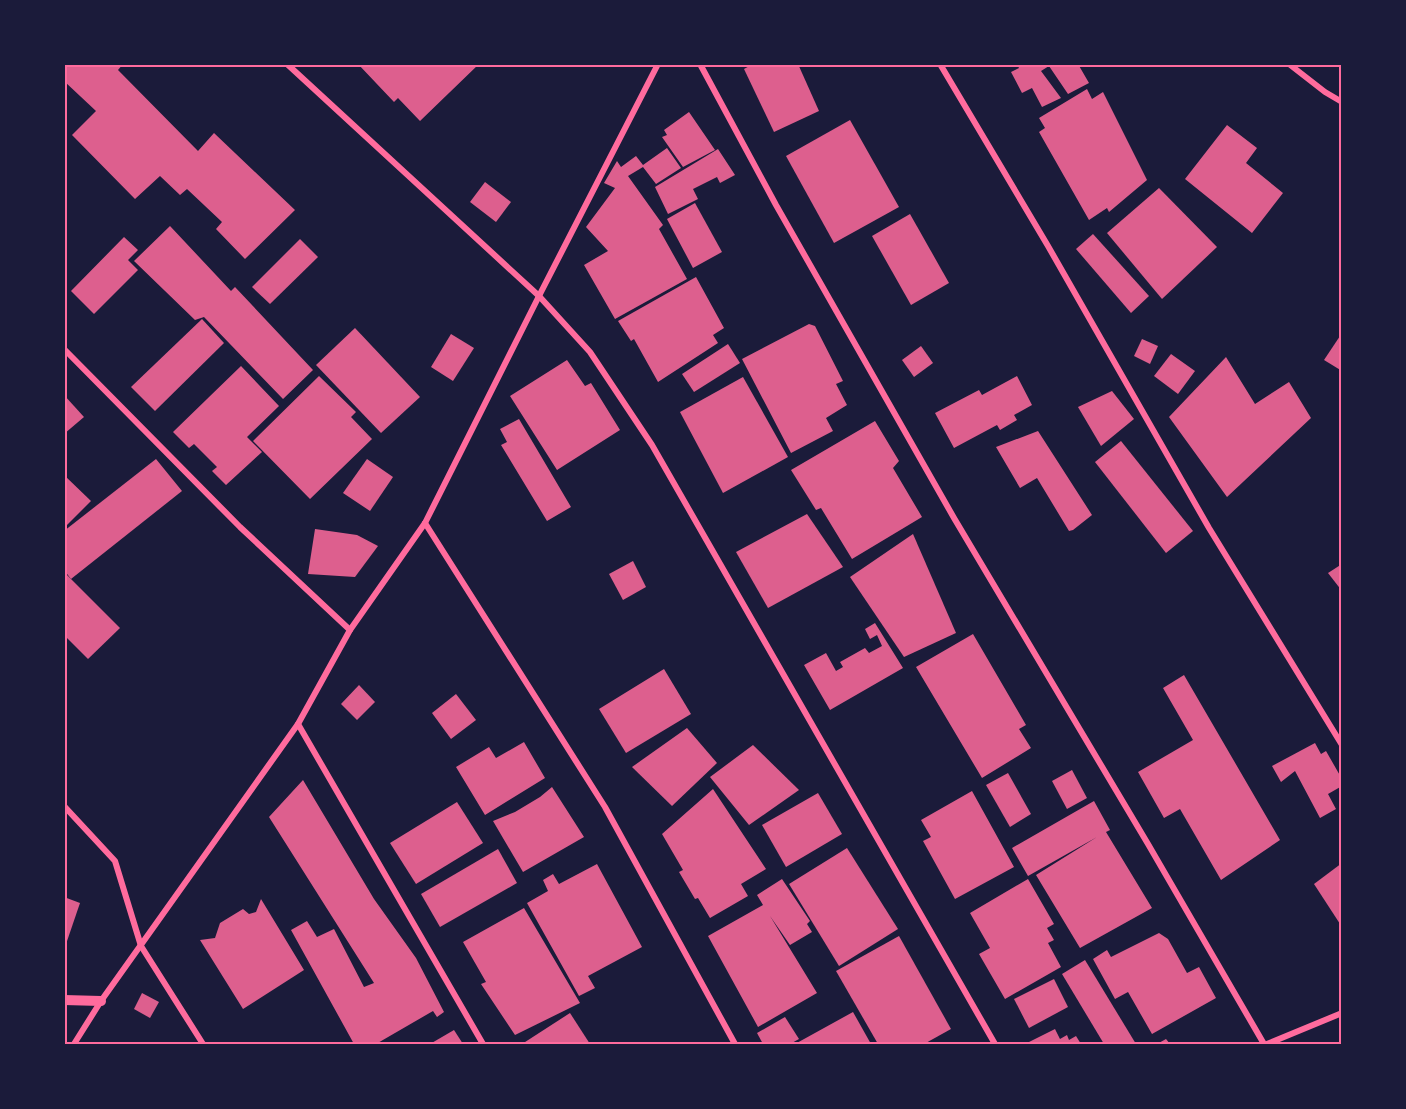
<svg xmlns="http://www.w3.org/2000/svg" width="1406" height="1109" font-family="Manrope,sans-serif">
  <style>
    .building { fill: #dd5f8e }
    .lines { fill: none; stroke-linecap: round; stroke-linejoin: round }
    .minor { stroke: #ff6b9d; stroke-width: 6 }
    .tertiary { stroke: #ff6b9d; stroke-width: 10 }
    .neatline { fill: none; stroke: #ff6b9d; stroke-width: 2 }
  </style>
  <rect width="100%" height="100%" fill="#1b1b3a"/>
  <g class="building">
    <path d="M67 64H123L118 70 198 151 214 133 295 210 245 259 216 229 222 222 187 189 180 195 160 176 135 199 72 135 96 111 64 81V67Z"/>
    <path d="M358 64H479L420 121 398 98 394 102Z"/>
    <path d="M753 64H798L819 111 774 132 744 69Z"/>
    <path d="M1017 64H1078L1089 83 1068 94 1049 66 1041 71 1061 98 1042 107 1032 88 1022 93 1011 72 1019 68Z"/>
    <path d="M1087 89 1092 99 1103 92 1147 180 1109 212 1107 208 1089 220 1039 132 1045 128 1039 118Z"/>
    <path d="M689 112 715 150 683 167 662 137 667 135 664 130Z"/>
    <path d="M850 120 899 207 834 243 786 156Z"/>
    <path d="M1227 125 1257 148 1246 163 1283 193 1252 233 1185 179Z"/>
    <path d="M667 148 681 168 656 184 643 167 628 176 663 225 659 229 687 279 615 319 584 265 608 251 586 227 615 188 604 183 617 161 621 167 636 156 643 165Z"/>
    <path d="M718 149 735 175 720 183 717 177 693 189 698 199 668 214 655 187Z"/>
    <path d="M485 182 511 202 496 222 470 202Z"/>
    <path d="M1159 188 1217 247 1162 299 1107 233Z"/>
    <path d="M695 203 722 252 693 268 667 219Z"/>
    <path d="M910 214 949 283 911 305 872 236Z"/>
    <path d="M170 226 231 291 235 287 313 370 283 399 204 317 195 320 134 261Z"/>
    <path d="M1093 234 1149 296 1131 313 1076 249Z"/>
    <path d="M124 237 138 250 128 260 138 270 94 314 71 291Z"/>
    <path d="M300 239 318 257 270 304 252 287Z"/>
    <path d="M696 277 724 328 713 335 718 343 658 382 634 339 631 341 618 321Z"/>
    <path d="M202 319 224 343 155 411 131 387Z"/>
    <path d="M809 324 815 326 843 381 836 384 847 405 826 418 833 431 791 453 742 359Z"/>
    <path d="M355 328 420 397 381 433 316 365Z"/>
    <path d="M1342 333V371L1324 360Z"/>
    <path d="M451 334 474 348 453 381 431 367Z"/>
    <path d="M1142 339 1158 346 1150 364 1134 356Z"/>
    <path d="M728 344 740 363 694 392 682 374Z"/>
    <path d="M921 346 933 363 914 377 902 360Z"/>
    <path d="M1171 354 1195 371 1178 394 1154 376Z"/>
    <path d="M1226 357 1255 404 1289 382 1311 418 1227 497 1169 417Z"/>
    <path d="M567 360 585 386 591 383 620 430 557 470 510 396Z"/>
    <path d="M241 366 279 406 247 437 262 452 226 485 212 471 217 467 194 444 189 448 173 432Z"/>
    <path d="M319 376 356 412 351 417 372 439 310 499 253 441Z"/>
    <path d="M1017 376 1032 405 1014 415 1017 420 1000 430 997 425 954 448 935 413 979 390 982 395Z"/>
    <path d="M743 377 788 457 723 493 680 412Z"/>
    <path d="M1112 391 1134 419 1101 446 1078 407Z"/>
    <path d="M64 395 84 417 64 434Z"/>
    <path d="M519 419 571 507 547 521 501 445 507 442 500 429Z"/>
    <path d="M875 421 899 461 893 468 922 517 852 559 821 508 816 510 791 470Z"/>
    <path d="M1038 431 1092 515 1073 530 1069 531 1037 478 1020 488 996 447Z"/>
    <path d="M1121 441 1193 531 1166 553 1095 462Z"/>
    <path d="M156 459 182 491 71 579 64 570V531Z"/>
    <path d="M367 459 393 477 370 511 343 493Z"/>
    <path d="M64 475 91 501 64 528Z"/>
    <path d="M807 514 843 567 768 608 736 552Z"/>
    <path d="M315 529 357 535 378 546 355 577 308 574Z"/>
    <path d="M913 534 956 633 904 657 850 577Z"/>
    <path d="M633 561 646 587 623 600 609 574Z"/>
    <path d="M1342 564V591L1328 573Z"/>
    <path d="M64 572 120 628 88 659 64 635Z"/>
    <path d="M875 623 903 668 830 710 804 665 826 653 836 671 843 667 840 662 865 648 869 653 882 646 877 635 870 639 865 629Z"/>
    <path d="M973 634 1026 725 1019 729 1031 748 982 778 916 667Z"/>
    <path d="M664 669 691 714 626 753 599 709Z"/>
    <path d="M1184 675 1280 840 1221 880 1180 809 1164 818 1138 772 1193 740 1163 688Z"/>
    <path d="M359 685 375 702 357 720 341 704Z"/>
    <path d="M456 694 476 720 451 739 432 713Z"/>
    <path d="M687 728 717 763 672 806 632 767Z"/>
    <path d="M524 742 545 778 485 815 456 767 489 747 496 758Z"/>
    <path d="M1315 743 1321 754 1326 751 1342 779V786L1328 794 1336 809 1320 818 1295 771 1281 782 1272 766Z"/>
    <path d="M753 745 799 790 749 825 710 777Z"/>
    <path d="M1072 770 1087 798 1067 809 1052 781Z"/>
    <path d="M1008 773 1031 814 1010 827 986 785Z"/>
    <path d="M303 780 374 899 416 958 444 1012 437 1017 433 1011 376 1044H354L291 930 307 921 317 937 334 929 364 987 374 983 269 817Z"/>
    <path d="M552 787 584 837 523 872 493 821 515 812 540 797Z"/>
    <path d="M713 789 766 869 741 884 748 896 710 918 698 898 695 899 679 872 683 870 662 834Z"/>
    <path d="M972 791 1014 867 955 899 923 841 931 837 921 820Z"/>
    <path d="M818 793 842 834 786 867 762 825Z"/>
    <path d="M1094 801 1110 830 1106 832 1152 908 1080 948 1036 875 1097 837 1028 876 1012 848Z"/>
    <path d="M457 802 483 843 416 884 390 843Z"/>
    <path d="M847 848 898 929 839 966 789 884Z"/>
    <path d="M498 849 517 883 440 927 421 894Z"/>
    <path d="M1342 863V927L1314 884Z"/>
    <path d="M597 864 642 947 588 976 595 988 579 996 527 903 548 891 543 880 553 874 559 884Z"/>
    <path d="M782 879 810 921 807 924 812 932 790 945 770 916 817 993 758 1027 708 936 763 905 757 895Z"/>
    <path d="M1028 879 1054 924 1047 928 1054 940 1048 943 1061 967 1005 999 979 954 990 948 970 913Z"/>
    <path d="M64 897 80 903 65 947H64Z"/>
    <path d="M261 899 304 970 243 1009 200 940 215 938 220 923 243 909 249 914 256 912Z"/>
    <path d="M524 908 580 1003 515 1035 481 984 486 982 463 942Z"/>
    <path d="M1159 933 1168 939 1187 973 1199 967 1216 998 1152 1034 1128 992 1115 999 1093 959 1107 950 1111 957Z"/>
    <path d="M899 936 951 1029 924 1044H878L836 971Z"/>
    <path d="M1085 960 1136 1044H1104L1062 974Z"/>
    <path d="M1054 979 1068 1007 1029 1028 1014 999Z"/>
    <path d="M142 993 159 1002 150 1018 134 1009Z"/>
    <path d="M853 1012 871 1044H795Z"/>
    <path d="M570 1013 590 1044H522Z"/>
    <path d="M785 1017 799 1039 790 1044H763L757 1033Z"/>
    <path d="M1055 1029 1060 1039 1067 1035 1069 1040 1076 1036 1081 1044H1025Z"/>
    <path d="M454 1030 463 1044H430Z"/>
    <path d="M1166 1039 1170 1044H1157Z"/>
  </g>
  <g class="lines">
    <g class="minor">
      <path d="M287 64 539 296 590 352 652 445 995 1044"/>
      <path d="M700 64 776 205 954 518 1148 844 1264 1044"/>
      <path d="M940 64 1048 246 1209 528 1342 745"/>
      <path d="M1289 64 1325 92 1342 102"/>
      <path d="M64 349 240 527 350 630"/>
      <path d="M425 523 605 807 735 1044"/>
      <path d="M298 724 483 1044"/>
      <path d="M64 806 115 861 141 946 203 1044"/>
      <path d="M74 1044 101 1001 298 724 350 630 425 523 539 296 658 64"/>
      <path d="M1267 1044 1342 1013"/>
    </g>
    <path class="tertiary" d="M64 1000 101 1001"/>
  </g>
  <rect width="1406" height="1109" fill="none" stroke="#1b1b3a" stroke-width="132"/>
  <rect x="66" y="66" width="1274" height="977" class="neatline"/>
</svg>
